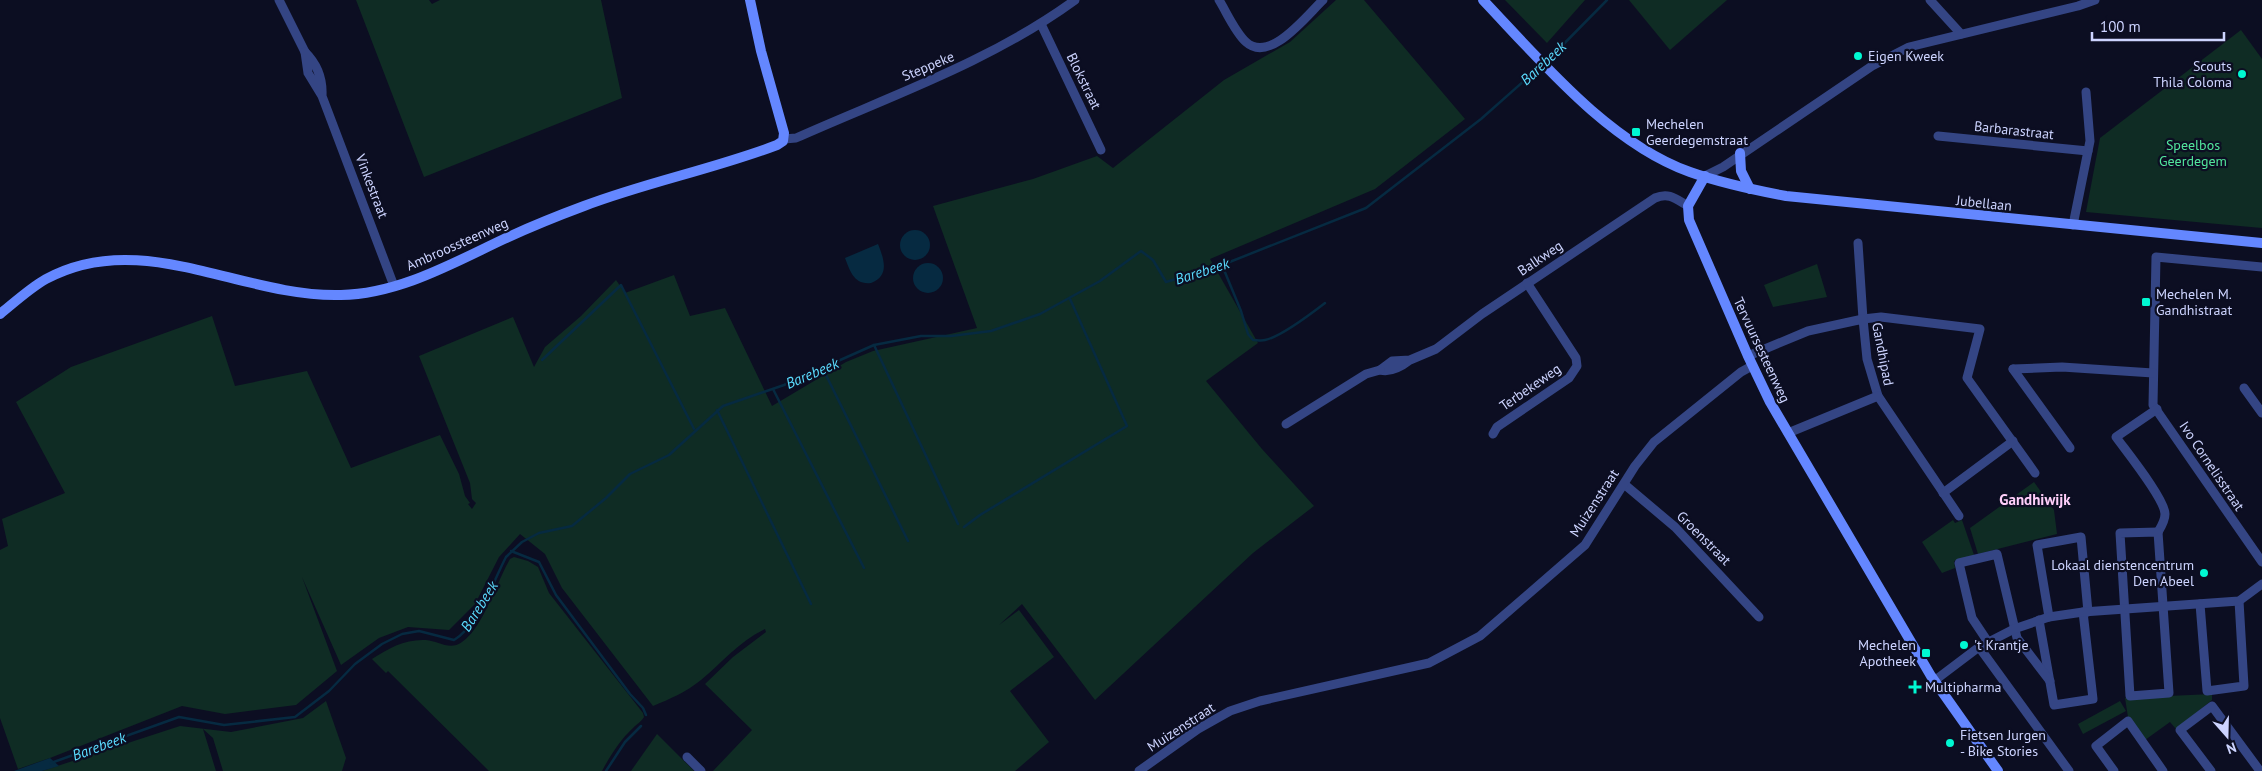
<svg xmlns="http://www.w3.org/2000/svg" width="2262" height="771" font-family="'PT Sans',sans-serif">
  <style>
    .green { fill: #0f2c24 }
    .water { fill: #062a41 }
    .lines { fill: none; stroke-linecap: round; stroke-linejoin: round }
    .stream { stroke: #062a41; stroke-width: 2.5 }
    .street { stroke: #344584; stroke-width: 9 }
    .secondary { stroke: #6487ff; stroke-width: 10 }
    .poi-dot { fill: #00f8d2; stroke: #0c0e22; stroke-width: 2 }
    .labels { text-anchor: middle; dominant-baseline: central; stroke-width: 4.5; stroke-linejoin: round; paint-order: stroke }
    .poi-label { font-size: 14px; fill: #cdd4ff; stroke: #0c0e22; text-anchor: start }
    .street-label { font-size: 14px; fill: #cdd4ff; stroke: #0c0e22 }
    .park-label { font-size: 14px; fill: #52e69c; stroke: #0c0e22 }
    .water-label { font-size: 15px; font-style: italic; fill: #5bdcff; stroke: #0c0e22 }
    .neighbourhood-label { font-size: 15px; font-weight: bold; fill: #ffcffa; stroke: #0c0e22 }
  </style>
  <rect width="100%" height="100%" fill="#0c0e22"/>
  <g class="green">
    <path d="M356 0H429L432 4 440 0H601L622 98 424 177Z"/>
    <path d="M1336 0H1364L1465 119 1375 189 1210 259 1258 343 1206 381 1262 449 1314 506 1253 553 1095 700 1022 604 999 625 1019 610 1054 657 1010 691 1049 742 1015 771H713L752 730 705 684 733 657 766 632 765 629C739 641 722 663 701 680 686 692 670 699 653 706L562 588 545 554 520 534 499 557 475 604 449 630 408 627 379 638 341 665 302 577 337 671 296 705 225 714 182 706 50 758 18 769 0 718V550L8 546 2 519 65 493 16 402 71 367 212 316 235 386 307 371 351 468 440 435 459 474 465 496 470 503 468 504 472 509 476 503 472 499 470 483 419 356 513 317 534 367 545 347 581 316 616 280 625 293 674 275 690 316 725 308 772 406 846 362 873 351 977 328 933 206 1033 179 1097 156 1113 168 1224 80 1290 42Z"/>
    <path d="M1505 0H1585L1547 43Z"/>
    <path d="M1629 0H1727L1670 50Z"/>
    <path d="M2241 30 2262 59V228L2086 212 2100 138Z"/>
    <path d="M1817 264 1827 297 1773 307 1764 285Z"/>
    <path d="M2034 482 2054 510 2057 534 1978 554 1970 528Z"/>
    <path d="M1953 520 1955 523 1962 520 1974 555 1954 561 1955 568 1942 573 1922 542Z"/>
    <path d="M514 557 528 561 538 567 549 593 643 713 644 717C641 722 637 724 633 728 620 740 610 756 602 771H489L388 671 386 673 372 659C389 648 405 639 426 640 438 641 450 651 462 642 483 628 497 581 510 559Z"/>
    <path d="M2212 694V700L2176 729 2170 722 2145 740 2128 717 2125 698Z"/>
    <path d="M326 701 346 758 342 771H223L213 738 203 729 216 771H42L180 726 231 732 303 718Z"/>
    <path d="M2120 701 2126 711 2083 734 2078 724Z"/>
    <path d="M657 734 694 771H631Z"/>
  </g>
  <g class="water">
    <circle cx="915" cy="245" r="15"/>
    <path d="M878 244C884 259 890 276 871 283 854 285 850 271 845 258Z"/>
    <circle cx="928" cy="278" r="15"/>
    <path d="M50 758 59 766 42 771H14Z"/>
  </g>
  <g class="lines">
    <g class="stream">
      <path d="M1546 62 1607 0"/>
      <path d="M1222 265 1241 311 1248 334 1253 340C1257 340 1261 341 1265 340 1281 337 1312 313 1325 303"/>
      <path d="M874 345 958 524"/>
      <path d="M542 360 621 285 694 429"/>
      <path d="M823 369 908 541"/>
      <path d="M773 389 864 568"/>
      <path d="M717 410 811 604"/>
      <path d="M964 527 980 515 1127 426 1070 299"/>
      <path d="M511 551 539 562 556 595 630 694 643 708 646 715"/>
      <path d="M51 763 179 717 224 725 295 717 329 691 355 664 382 644 402 634 419 631 454 640C478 626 493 582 506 557L522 542 539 533 572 526 606 498 630 474 669 455 723 406 784 385 874 345 921 336H951L991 331 1040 314 1100 281 1141 251 1153 260 1166 282 1222 265 1366 208 1481 119 1542 65"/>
      <path d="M606 771 625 742 641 726"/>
    </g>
    <g class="street">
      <path d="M279 0 305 52"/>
      <path d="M1219 0C1227 13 1235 32 1246 42 1270 64 1307 15 1323 0"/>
      <path d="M1930 0 1961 34"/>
      <path d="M1041 24 1101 150"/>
      <path d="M322 96C323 78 317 64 305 52L308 73 322 96 394 286"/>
      <path d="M1938 136 2088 151"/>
      <path d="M784 139 796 138C890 96 990 62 1075 0"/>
      <path d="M1705 176 1723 167 1872 66 1909 47 2078 6 2095 0"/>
      <path d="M2073 225 2090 141 2086 92"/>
      <path d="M1858 243 1863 319 1881 317 1980 329 1967 378 2035 473"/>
      <path d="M2262 267 2156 257 2153 405 2262 562"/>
      <path d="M1748 356 1808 331 1863 319 1867 359 1878 396 1959 516"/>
      <path d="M1410 360C1401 367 1391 373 1380 370L1392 361 1410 360 1436 349 1482 314 1655 198C1669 192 1676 199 1688 206"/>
      <path d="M2013 369 2062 367 2153 373"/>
      <path d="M2013 369 2070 448"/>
      <path d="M2244 388 2262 413"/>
      <path d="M2157 409 2116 437C2126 451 2165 499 2165 514 2165 521 2161 527 2158 532"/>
      <path d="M1286 424 1366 374 1380 370"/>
      <path d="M1788 433 1878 396"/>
      <path d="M1493 434 1497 427 1569 378 1577 366 1576 358 1527 283"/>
      <path d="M1624 484 1675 527 1759 617"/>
      <path d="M1943 493 2013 441"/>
      <path d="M2158 532 2169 693 2130 696 2120 533Z"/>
      <path d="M2200 604 2207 691 2244 686 2239 601"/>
      <path d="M2049 617 2037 545 2081 537 2088 612"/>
      <path d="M2039 620 2054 705 2093 699 2083 612"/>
      <path d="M1988 642 1972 618 1959 563 1997 554 2017 638 2050 681"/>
      <path d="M1979 647 2069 771"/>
      <path d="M1934 681 1979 647 2014 629 2049 617 2083 612 2239 601 2262 584"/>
      <path d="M687 757 701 771"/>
      <path d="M1139 771 1198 729 1230 711 1260 701 1429 663 1480 636 1585 545 1635 466 1654 442 1741 372 1752 366"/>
      <path d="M2114 771 2096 746 2128 721 2163 771"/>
      <path d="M2211 771 2180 730 2212 706 2260 771"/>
    </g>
    <g class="secondary">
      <path d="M1483 0C1541 61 1609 143 1690 172 1721 183 1754 190 1786 196L2262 243"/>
      <path d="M1740 153 1741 171 1750 189"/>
      <path d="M1705 176 1688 206 1689 220 1748 356 1770 402 1931 676 1998 771"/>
      <path d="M0 314C15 302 30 288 46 279 142 227 242 298 341 295 399 294 453 263 504 239 530 227 557 216 584 206 647 182 714 169 777 145L783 141 784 133 761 51 750 0"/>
    </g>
  </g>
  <g class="poi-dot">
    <circle cx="1858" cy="56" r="5"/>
    <circle cx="2242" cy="74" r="5"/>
    <rect x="1631" y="127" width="10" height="10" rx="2.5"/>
    <rect x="2141" y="297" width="10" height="10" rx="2.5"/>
    <circle cx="2204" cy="573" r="5"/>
    <circle cx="1964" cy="645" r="5"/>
    <rect x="1921" y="648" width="10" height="10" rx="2.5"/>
    <path d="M1912.5 679.5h5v5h5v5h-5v5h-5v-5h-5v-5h5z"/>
    <circle cx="1950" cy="743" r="5"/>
  </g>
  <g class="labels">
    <g class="poi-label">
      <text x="1868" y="56">Eigen Kweek</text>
      <text x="2232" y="66" text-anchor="end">Scouts<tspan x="2232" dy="16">Thila Coloma</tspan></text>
      <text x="1646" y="124">Mechelen<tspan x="1646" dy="16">Geerdegemstraat</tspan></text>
      <text x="2156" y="294">Mechelen M.<tspan x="2156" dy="16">Gandhistraat</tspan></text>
      <text x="2194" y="565" text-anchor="end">Lokaal dienstencentrum<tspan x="2194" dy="16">Den Abeel</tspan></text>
      <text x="1916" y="645" text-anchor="end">Mechelen<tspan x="1916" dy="16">Apotheek</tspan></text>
      <text x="1974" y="645">'t Krantje</text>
      <text x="1925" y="687">Multipharma</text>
      <text x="1960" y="735">Fietsen Jurgen<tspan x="1960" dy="16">- Bike Stories</tspan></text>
    </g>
    <g class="street-label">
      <text transform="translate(928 66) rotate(-23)">Steppeke</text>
      <text transform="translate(1084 81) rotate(64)">Blokstraat</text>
      <text transform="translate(2014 130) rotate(6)">Barbarastraat</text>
      <text transform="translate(372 186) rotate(69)">Vinkestraat</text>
      <text transform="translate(1984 203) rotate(6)">Jubellaan</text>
      <text transform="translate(457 244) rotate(-24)">Ambroossteenweg</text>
      <text transform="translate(1540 258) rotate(-34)">Balkweg</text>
      <text transform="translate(1762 350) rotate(65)">Tervuursesteenweg</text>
      <text transform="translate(1883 354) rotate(79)">Gandhipad</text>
      <text transform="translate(1530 387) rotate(-35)">Terbekeweg</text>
      <text transform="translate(2212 466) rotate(56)">Ivo Cornelisstraat</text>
      <text transform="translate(1594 503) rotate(-57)">Muizenstraat</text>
      <text transform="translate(1704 538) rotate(45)">Groenstraat</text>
      <text transform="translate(1181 727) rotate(-33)">Muizenstraat</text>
    </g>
    <g class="park-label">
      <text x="2193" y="145">Speelbos<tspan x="2193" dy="16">Geerdegem</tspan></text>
    </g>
    <g class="water-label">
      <text transform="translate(1543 63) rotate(-43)">Barebeek</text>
      <text transform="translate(1202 271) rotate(-18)">Barebeek</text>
      <text transform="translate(812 373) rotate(-23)">Barebeek</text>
      <text transform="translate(479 606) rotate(-58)">Barebeek</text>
      <text transform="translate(99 746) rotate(-20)">Barebeek</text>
    </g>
    <g class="neighbourhood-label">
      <text x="2035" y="499">Gandhiwijk</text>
    </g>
  </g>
  <g transform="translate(2227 736) rotate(160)" stroke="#0c0e22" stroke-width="4" paint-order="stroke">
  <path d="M0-4L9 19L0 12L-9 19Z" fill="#cdd4ff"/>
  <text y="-8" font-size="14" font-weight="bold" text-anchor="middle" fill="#cdd4ff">N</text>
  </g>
  <path d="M2092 32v8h132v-8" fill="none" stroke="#cdd4ff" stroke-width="2.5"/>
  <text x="2100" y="32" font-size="15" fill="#cdd4ff" stroke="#0c0e22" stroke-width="4" paint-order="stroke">100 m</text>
</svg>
